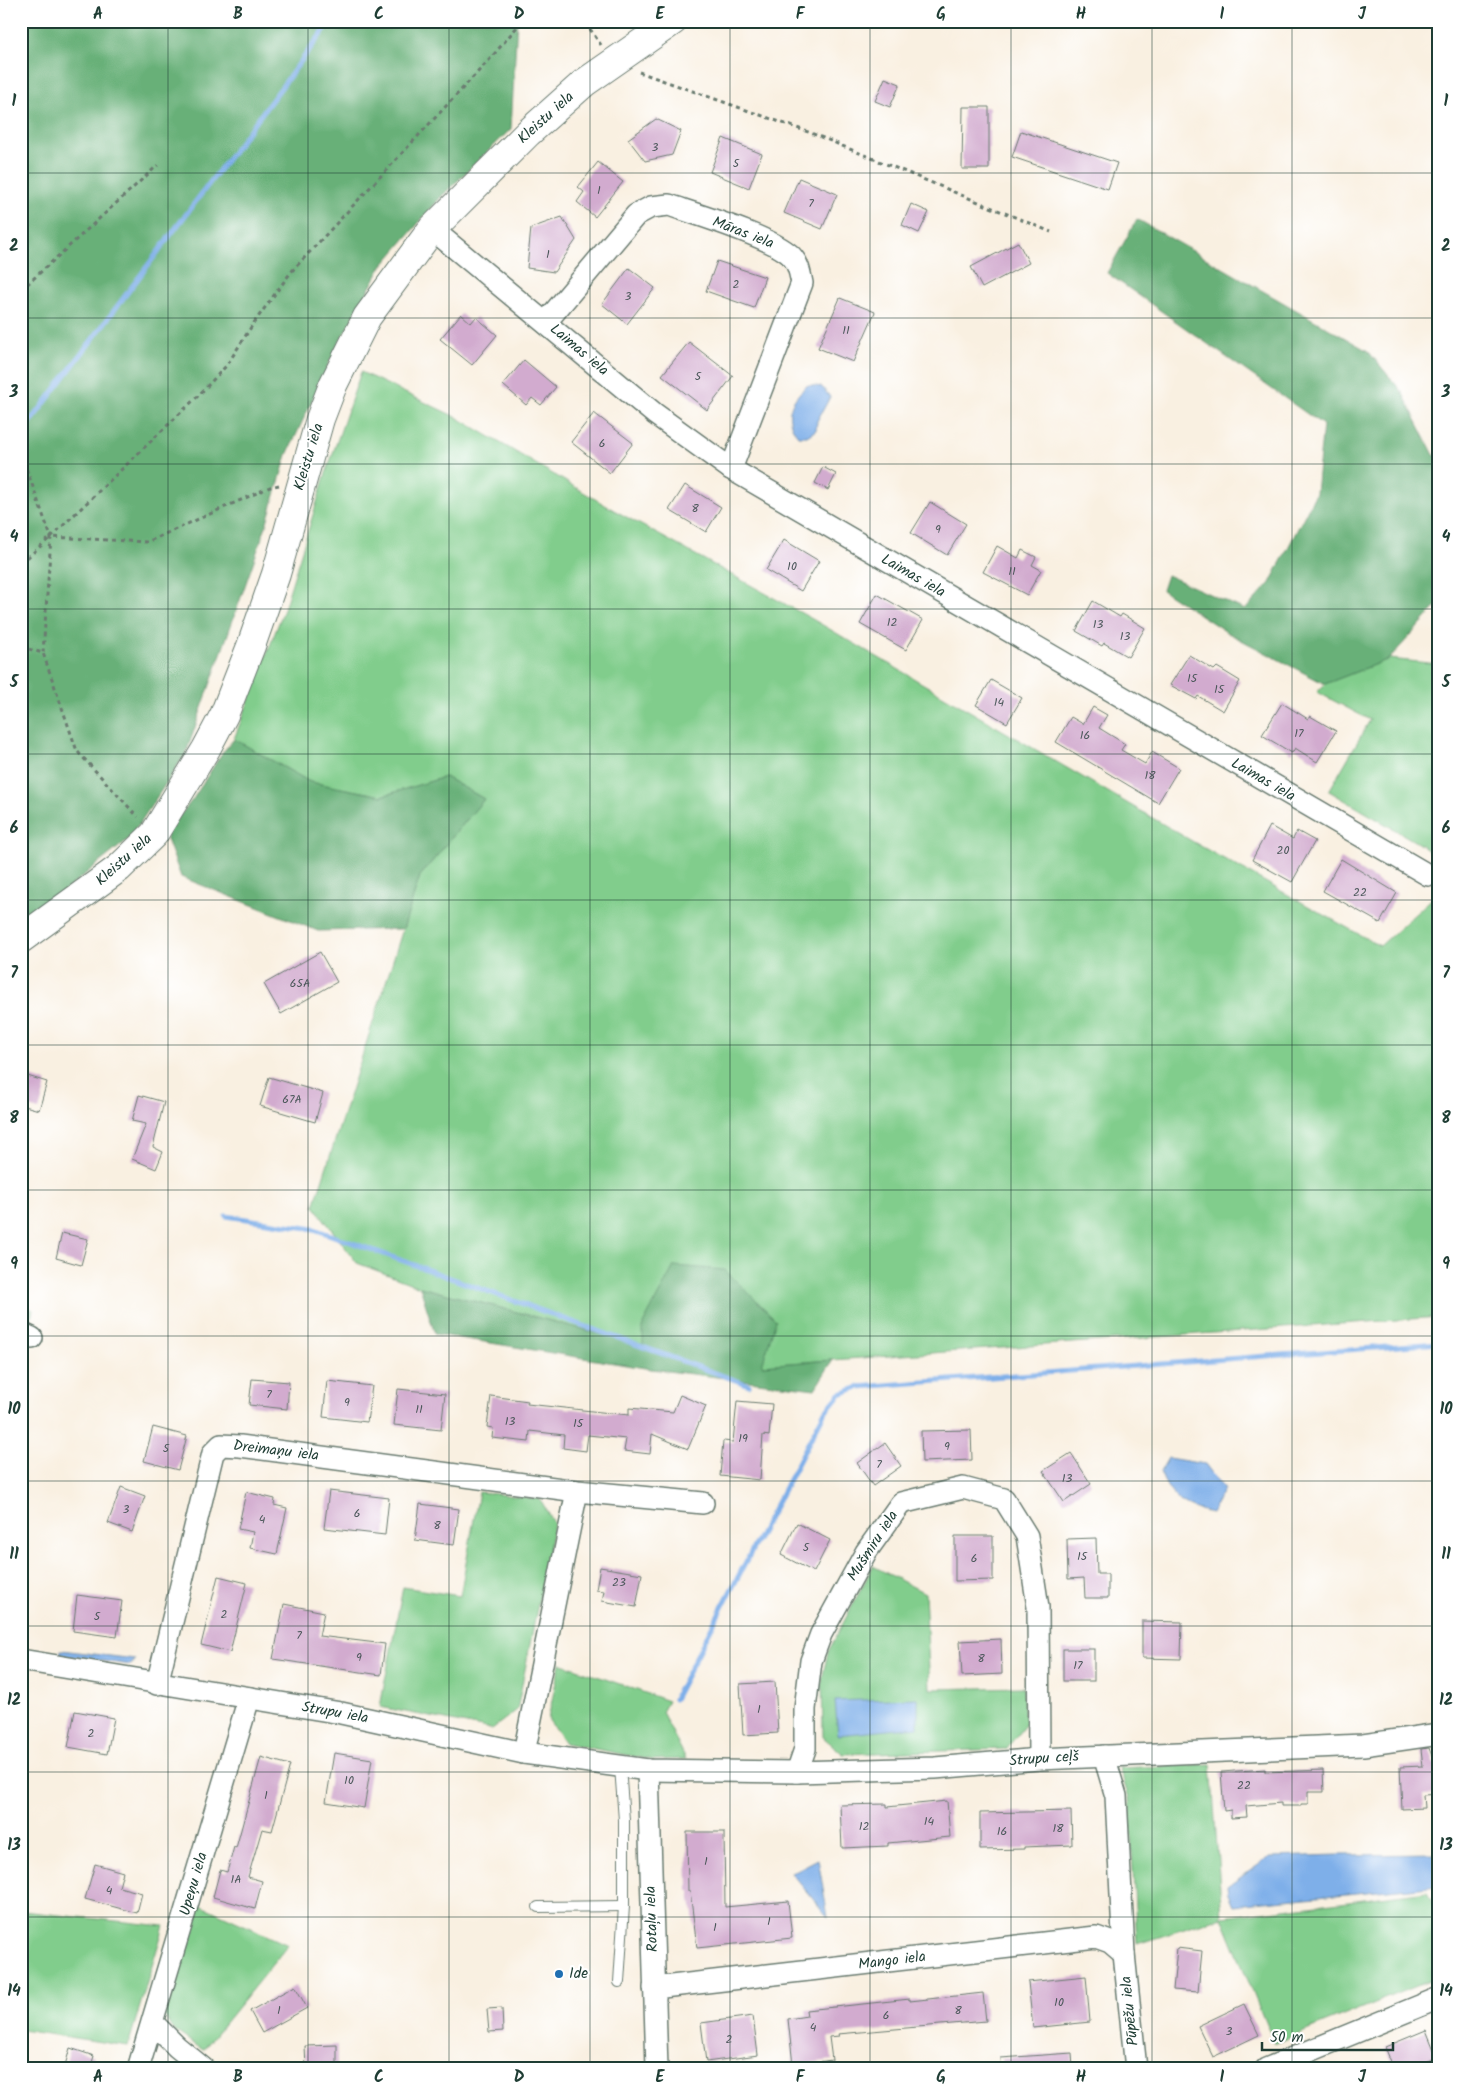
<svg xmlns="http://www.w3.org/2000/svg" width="1460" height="2090" font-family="Kalam,sans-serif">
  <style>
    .green { fill: #81cd8c; stroke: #508560 }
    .forest { fill: #68b078; stroke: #447656 }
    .water { fill: #7eafe9; stroke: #4e768e }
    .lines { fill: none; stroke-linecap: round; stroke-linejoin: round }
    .stream { stroke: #7eafe9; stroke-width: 5 }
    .building { fill: #d2abcf }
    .lane-casing { stroke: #6b7c71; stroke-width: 12 }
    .street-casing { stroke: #6b7c71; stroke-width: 24 }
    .secondary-casing { stroke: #6b7c71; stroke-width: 30 }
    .path { stroke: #6b7c71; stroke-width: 3; stroke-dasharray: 4 4; stroke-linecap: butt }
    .lane { stroke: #fff; stroke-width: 10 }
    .street { stroke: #fff; stroke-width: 21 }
    .secondary { stroke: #fff; stroke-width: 28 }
    .grid { fill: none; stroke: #1f3d34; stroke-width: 1; stroke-opacity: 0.55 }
    .poi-dot { fill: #1f6fb2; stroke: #fff; stroke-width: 2 }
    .labels { text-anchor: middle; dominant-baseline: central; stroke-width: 4; stroke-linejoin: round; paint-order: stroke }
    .number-label { font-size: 12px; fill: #4c585b }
    .street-label { font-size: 15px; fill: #1f3d34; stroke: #fff }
    .poi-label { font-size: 15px; fill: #1f3d34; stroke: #fff; text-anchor: start }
    .neatline { fill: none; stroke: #1f3d34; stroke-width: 2 }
    .grid-label { font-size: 16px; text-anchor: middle; font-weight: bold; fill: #1f3d34 }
  </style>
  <rect width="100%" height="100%" fill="#fff"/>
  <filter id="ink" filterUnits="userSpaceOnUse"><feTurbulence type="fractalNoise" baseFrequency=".02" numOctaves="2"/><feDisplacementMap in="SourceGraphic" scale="10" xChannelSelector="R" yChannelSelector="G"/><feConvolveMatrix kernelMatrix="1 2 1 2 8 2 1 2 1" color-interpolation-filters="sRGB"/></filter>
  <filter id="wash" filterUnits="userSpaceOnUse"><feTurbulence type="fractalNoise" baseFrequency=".0096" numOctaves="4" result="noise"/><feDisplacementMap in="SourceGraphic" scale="20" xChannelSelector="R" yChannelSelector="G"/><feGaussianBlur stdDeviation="1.12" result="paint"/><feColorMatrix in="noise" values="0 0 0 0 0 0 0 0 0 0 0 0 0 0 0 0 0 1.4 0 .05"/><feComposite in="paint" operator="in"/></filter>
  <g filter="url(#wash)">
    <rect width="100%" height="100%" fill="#f9f0e1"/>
    <g class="green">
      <path d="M361 372 458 418 612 509 814 620 1197 844 1380 946 1439 892V1317L762 1365 644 1345 420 1287 357 1263 314 1206 420 876 484 799 445 777 382 796 310 782 234 739 283 612 324 479Z"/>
      <path d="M1389 659 1439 664V859L1421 845 1329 791 1370 720 1317 692 1325 684Z"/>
      <path d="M21 1304 33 1310 21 1358Z"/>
      <path d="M479 1492 540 1499 554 1523 517 1710 492 1729 380 1707 403 1587 460 1596Z"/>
      <path d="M873 1566 925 1593 930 1689 1023 1687 1025 1725 1006 1749 843 1754 823 1737 822 1679 828 1652Z"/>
      <path d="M560 1663 668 1701 662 1712 686 1759 652 1760 565 1743 548 1719Z"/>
      <path d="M1211 1764 1222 1917 1427 1891 1439 1918V1977L1274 2044 1222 1917 1137 1944 1129 1798 1119 1768Z"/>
      <path d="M198 1904 288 1945 203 2050 174 2030 164 2015Z"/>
      <path d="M21 1911 164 1926 128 2046 21 2030Z"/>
    </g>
    <g class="forest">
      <path d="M21 21H517L511 129 441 197 382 266 337 346 287 455 264 532 186 753 130 838 21 926Z"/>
      <path d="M1137 219 1368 351 1402 392 1434 455 1439 457V604L1389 659 1325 684 1228 633 1162 590 1167 575 1245 610 1270 583 1316 493 1323 425 1107 273Z"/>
      <path d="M234 739 310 782 382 796 445 777 484 799 420 876 403 929 318 931 181 877 165 834 193 799 222 753Z"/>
      <path d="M674 1266 725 1270 776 1320 762 1365 833 1360 815 1389 651 1369 435 1334 420 1287 643 1345V1324Z"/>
    </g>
    <g class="water">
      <path d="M808 385 822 387 830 397 817 421 816 430 807 436H798C782 417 791 399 808 385Z"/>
      <path d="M1168 1458 1205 1464 1224 1489 1211 1513C1183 1507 1171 1499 1160 1472Z"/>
      <path d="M61 1650 135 1659 131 1665 60 1655Z"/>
      <path d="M918 1698V1727L838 1735 835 1701Z"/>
      <path d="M1439 1854V1885L1234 1905 1229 1894 1228 1886 1270 1857 1339 1855Z"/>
      <path d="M818 1859 828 1917 791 1873Z"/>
    </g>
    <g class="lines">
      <g class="stream">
        <path d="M21 429 29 424 331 21"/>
        <path d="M226 1216 314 1229 749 1385"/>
        <path d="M674 1699 824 1413 840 1394 859 1387 1439 1343"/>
      </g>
    </g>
    <g id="blocks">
      <g class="building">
        <path d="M885 78 900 84 890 107 875 101Z"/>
        <path d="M963 107H989V169H962Z"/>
        <path d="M656 119 681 131 672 155 645 161 628 139Z"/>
        <path d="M1021 131 1117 163 1108 189 1012 157Z"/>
        <path d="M723 138 762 154 749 188 710 172Z"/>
        <path d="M598 162 623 182 595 217 577 202 584 192 578 187Z"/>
        <path d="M799 178 837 194 822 229 784 213Z"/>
        <path d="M911 204 929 212 919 233 902 225Z"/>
        <path d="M562 217 576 240 554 272 527 268 531 228Z"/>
        <path d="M1018 242 1029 263 982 288 971 267Z"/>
        <path d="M717 261 765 277 754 308 706 291Z"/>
        <path d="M629 268 655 288 627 324 602 304Z"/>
        <path d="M840 298 875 312 853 362 818 348Z"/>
        <path d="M461 314 471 323 476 317 497 335 472 365 440 339Z"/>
        <path d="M689 342 733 376 707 410 662 375Z"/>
        <path d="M524 360 556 387 541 405 532 398 526 405 503 385Z"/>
        <path d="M594 413 633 443 610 473 571 442Z"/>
        <path d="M823 467 836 474 828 490 815 483Z"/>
        <path d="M685 485 721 507 706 532 669 510Z"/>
        <path d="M930 502 966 524 947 555 911 533Z"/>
        <path d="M784 540 819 561 801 591 766 570Z"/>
        <path d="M997 546 1018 558 1022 550 1036 557 1032 565 1041 570 1027 595 983 572Z"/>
        <path d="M877 594 923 620 906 650 860 624Z"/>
        <path d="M1093 601 1120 617 1122 614 1145 628 1128 657 1104 643 1102 646 1076 631Z"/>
        <path d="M1189 655 1214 670 1217 667 1240 681 1223 711 1198 696 1196 699 1170 685Z"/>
        <path d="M991 680 1022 698 1007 723 976 705Z"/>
        <path d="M1282 703 1308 719 1310 716 1336 731 1317 762 1295 748 1292 753 1262 735Z"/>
        <path d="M1093 707 1107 715 1099 728 1125 744 1121 750 1145 764 1152 752 1179 768 1158 803 1056 742 1071 717 1083 724Z"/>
        <path d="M1270 826 1293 839 1297 831 1315 841 1292 882 1252 860Z"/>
        <path d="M1341 859 1397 893 1380 923 1323 891Z"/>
        <path d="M320 952 337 982 281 1014 264 984Z"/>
        <path d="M21 1074 47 1082 39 1110 21 1105Z"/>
        <path d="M269 1077 323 1093 315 1122 260 1106Z"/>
        <path d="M139 1095 164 1102 153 1147 163 1152 156 1169 132 1159 146 1124 132 1121Z"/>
        <path d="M62 1233 88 1239 81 1265 56 1258Z"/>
        <path d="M252 1379 289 1382 287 1409 249 1405Z"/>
        <path d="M327 1381 372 1386 367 1422 323 1417Z"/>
        <path d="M398 1389 445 1394 441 1430 394 1425Z"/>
        <path d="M680 1395 706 1406 688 1449 652 1434 650 1454 624 1451 626 1439 588 1435 586 1451 563 1448 564 1435 530 1431 529 1442 492 1438 493 1428 487 1427 491 1396 528 1401 527 1404 629 1415V1408L673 1412Z"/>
        <path d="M737 1401 772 1404 769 1436 763 1435 760 1480 720 1476 723 1441 733 1442Z"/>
        <path d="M153 1427 187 1436 178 1470 144 1461Z"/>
        <path d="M971 1430 972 1460 922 1462 921 1431Z"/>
        <path d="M885 1443 901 1466 873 1486 857 1463Z"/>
        <path d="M1071 1453 1091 1484 1064 1502 1043 1471Z"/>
        <path d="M121 1487 145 1496 132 1532 108 1523Z"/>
        <path d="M329 1491 389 1498 385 1535 324 1528Z"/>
        <path d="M246 1492 275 1499 274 1505 287 1508 277 1554 250 1548 253 1532 238 1529Z"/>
        <path d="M420 1504 459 1509 454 1545 415 1540Z"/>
        <path d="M797 1523 830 1540 814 1572 781 1555Z"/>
        <path d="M955 1536H993V1580L955 1581Z"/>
        <path d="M1096 1538 1097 1574H1108V1598H1085L1084 1578 1068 1579 1067 1539Z"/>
        <path d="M600 1567 642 1574 636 1607 602 1601 604 1591 596 1590Z"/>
        <path d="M218 1576 247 1583 230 1652 201 1645Z"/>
        <path d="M77 1595 122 1601 117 1637 73 1631Z"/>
        <path d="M284 1604 324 1612 319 1636 385 1644 381 1675 273 1659Z"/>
        <path d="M1142 1621 1182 1622 1181 1659 1142 1658Z"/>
        <path d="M1001 1639 1002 1674 962 1676 960 1641Z"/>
        <rect x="1063" y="1649" width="31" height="32"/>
        <path d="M775 1682 778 1733 743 1735 740 1684Z"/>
        <path d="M75 1711 114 1718 107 1754 68 1747Z"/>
        <path d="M1429 1748 1435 1764H1439V1794L1423 1795 1424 1808 1402 1809 1400 1767 1423 1766 1421 1749Z"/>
        <path d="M334 1753 372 1759 364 1808 326 1802Z"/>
        <path d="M261 1757 290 1765 272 1831 262 1829 248 1877 262 1881 255 1909 213 1897 220 1870 227 1872 234 1847 236 1848Z"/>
        <path d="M1265 1769V1772L1323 1770 1324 1792H1308V1804H1301V1806H1281V1803L1246 1806 1247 1817 1231 1818V1810L1224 1811 1221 1772Z"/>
        <path d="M947 1801 950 1837 888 1843V1846L842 1848 840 1805 887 1804V1807Z"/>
        <path d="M1071 1811 1072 1845 1024 1847V1849L980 1850V1813Z"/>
        <path d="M687 1832H724L725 1907 788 1901 792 1938 697 1948 690 1891H688Z"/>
        <path d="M95 1864 123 1872 119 1887 142 1893 137 1913 85 1899Z"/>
        <path d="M1177 1948 1202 1951 1198 1992 1173 1990Z"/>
        <path d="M1086 1976 1090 2022 1033 2028 1028 1982Z"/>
        <path d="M295 1986 307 2008 262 2033 250 2011Z"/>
        <path d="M983 1993 986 2021 838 2034 839 2036 829 2037 832 2060 793 2065 788 2019 807 2016 806 2010 910 1999V2001Z"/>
        <path d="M1244 2004 1259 2035 1213 2057 1198 2026Z"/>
        <path d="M502 2008 503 2031 489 2032 487 2009Z"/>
        <path d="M753 2016 758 2055 706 2062 701 2023Z"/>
        <path d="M1426 2030 1437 2057 1408 2069H1394L1385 2047Z"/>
        <path d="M337 2045V2069H306L305 2046Z"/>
        <path d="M70 2048 94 2056 90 2069H64Z"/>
        <path d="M1072 2053 1073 2069H1002L1001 2058Z"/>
      </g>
    </g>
  </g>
  <g filter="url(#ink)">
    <use href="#blocks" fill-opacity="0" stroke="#6b7c71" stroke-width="1"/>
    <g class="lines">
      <g class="lane-casing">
        <g id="lane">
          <path d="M538 1907 624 1906"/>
          <path d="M619 1982 624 1906V1820L620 1767"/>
        </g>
      </g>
      <g class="street-casing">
        <g id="street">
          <path d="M432 229 655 414 731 469 1428 875"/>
          <path d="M546 322 636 215 651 207 669 205C695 214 779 239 793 258 799 265 800 274 802 283L731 469"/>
          <path d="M21 1333 32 1338"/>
          <path d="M21 1660 341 1713 524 1753 648 1770 797 1772 935 1768 1039 1759 1363 1745 1439 1734"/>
          <path d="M157 1684 213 1453 221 1445 240 1446 577 1491 703 1503"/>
          <path d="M524 1753 577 1491"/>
          <path d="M1104 1756 1116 1796 1124 1954 1136 2069"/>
          <path d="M648 1770 657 2069"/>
          <path d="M797 1772 805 1749V1709L811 1661 821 1634 866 1552 901 1503 963 1488 1004 1499 1027 1536 1038 1607 1039 1759"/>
          <path d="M654 1988 1096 1937 1110 1942 1124 1954"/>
          <path d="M153 2023 177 2047 204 2069"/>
          <path d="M138 2069 249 1698"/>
          <path d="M1266 2069 1439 1998"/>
        </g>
      </g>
      <g class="secondary-casing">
        <path id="secondary" d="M21 939 119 868 154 834 206 749 224 715 251 646 276 574 320 419 333 385 367 317 432 229 528 133 584 83 673 21"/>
      </g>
      <g class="path">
        <path d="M591 21 590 29 601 45"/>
        <path d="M639 72 811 133 1051 232"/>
        <path d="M21 290 158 165"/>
        <path d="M21 454 51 537 43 653"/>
        <path d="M279 485 270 487 147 542 51 537 196 398 227 365 253 324 291 272 490 59 522 21"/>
        <path d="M21 563 51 537"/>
        <path d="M21 647 43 653 77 751 138 817"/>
      </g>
      <use href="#lane" class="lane"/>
      <use href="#street" class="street"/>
      <use href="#secondary" class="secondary"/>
    </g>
  </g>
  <path class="grid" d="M168 21V2069M308 21V2069M449 21V2069M590 21V2069M730 21V2069M870 21V2069M1011 21V2069M1152 21V2069M1292 21V2069M21 173H1439M21 318H1439M21 464H1439M21 609H1439M21 754H1439M21 900H1439M21 1045H1439M21 1190H1439M21 1336H1439M21 1481H1439M21 1626H1439M21 1772H1439M21 1917H1439"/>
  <circle class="poi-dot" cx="559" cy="1974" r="5"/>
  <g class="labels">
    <g class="number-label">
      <text x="655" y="147">3</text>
      <text x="736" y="163">5</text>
      <text x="599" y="190">1</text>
      <text x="811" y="203">7</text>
      <text x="548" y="254">1</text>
      <text x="736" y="284">2</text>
      <text x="628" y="296">3</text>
      <text x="846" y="330">11</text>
      <text x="698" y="376">5</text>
      <text x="602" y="443">6</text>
      <text x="695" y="508">8</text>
      <text x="938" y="529">9</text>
      <text x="792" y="566">10</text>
      <text x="1012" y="571">11</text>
      <text x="892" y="622">12</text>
      <text x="1098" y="624">13</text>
      <text x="1125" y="636">13</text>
      <text x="1192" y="678">15</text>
      <text x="1219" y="689">15</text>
      <text x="999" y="702">14</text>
      <text x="1299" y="733">17</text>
      <text x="1085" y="735">16</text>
      <text x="1150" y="775">18</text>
      <text x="1283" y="850">20</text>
      <text x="1360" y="892">22</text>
      <text x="300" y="983">65A</text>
      <text x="292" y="1099">67A</text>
      <text x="269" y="1394">7</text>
      <text x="347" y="1402">9</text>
      <text x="419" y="1409">11</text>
      <text x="510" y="1421">13</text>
      <text x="578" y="1423">15</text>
      <text x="743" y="1438">19</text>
      <text x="947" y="1446">9</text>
      <text x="166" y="1448">5</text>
      <text x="879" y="1464">7</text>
      <text x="1067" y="1478">13</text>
      <text x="126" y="1509">3</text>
      <text x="357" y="1513">6</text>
      <text x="262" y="1519">4</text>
      <text x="437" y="1525">8</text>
      <text x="806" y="1547">5</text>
      <text x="1082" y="1556">15</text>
      <text x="974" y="1558">6</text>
      <text x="619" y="1582">23</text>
      <text x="224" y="1614">2</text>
      <text x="97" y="1616">5</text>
      <text x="299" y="1635">7</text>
      <text x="359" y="1657">9</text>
      <text x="981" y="1658">8</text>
      <text x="1078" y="1665">17</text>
      <text x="759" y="1709">1</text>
      <text x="91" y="1733">2</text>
      <text x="349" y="1780">10</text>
      <text x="1244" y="1785">22</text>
      <text x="266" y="1795">1</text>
      <text x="929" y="1821">14</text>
      <text x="864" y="1826">12</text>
      <text x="1058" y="1828">18</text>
      <text x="1002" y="1831">16</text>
      <text x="706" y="1861">1</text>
      <text x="236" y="1879">1A</text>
      <text x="109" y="1890">4</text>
      <text x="769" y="1921">1</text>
      <text x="715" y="1927">1</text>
      <text x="1059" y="2002">10</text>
      <text x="279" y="2010">1</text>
      <text x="958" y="2010">8</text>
      <text x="886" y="2015">6</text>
      <text x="813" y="2027">4</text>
      <text x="1229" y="2031">3</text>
      <text x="729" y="2039">2</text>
    </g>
    <g class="street-label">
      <text transform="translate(546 118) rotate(-42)">Kleistu iela</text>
      <text transform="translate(743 233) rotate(21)">Māras iela</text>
      <text transform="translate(579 350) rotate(40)">Laimas iela</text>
      <text transform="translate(309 457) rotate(-73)">Kleistu iela</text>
      <text transform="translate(913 576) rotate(30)">Laimas iela</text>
      <text transform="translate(1263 780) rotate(30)">Laimas iela</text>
      <text transform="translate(124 860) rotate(-42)">Kleistu iela</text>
      <text transform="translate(276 1451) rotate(7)">Dreimaņu iela</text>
      <text transform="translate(873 1546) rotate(-57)">Mušmiru iela</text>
      <text transform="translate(335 1713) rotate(10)">Strupu iela</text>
      <text transform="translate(1044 1759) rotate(-4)">Strupu ceļš</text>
      <text transform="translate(194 1884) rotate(-74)">Upeņu iela</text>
      <text transform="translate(652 1919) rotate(-92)">Rotaļu iela</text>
      <text transform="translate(892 1961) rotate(-7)">Mango iela</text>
      <text transform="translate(1130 2011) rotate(-96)">Pūpēžu iela</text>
    </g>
    <g class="poi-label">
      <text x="569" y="1974">Ide</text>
    </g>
  </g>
  <rect width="1460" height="2090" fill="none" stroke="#fff" stroke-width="55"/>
  <path d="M1262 2042v8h131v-8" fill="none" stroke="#1f3d34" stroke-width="2.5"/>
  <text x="1270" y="2042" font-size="15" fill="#1f3d34" stroke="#ffffff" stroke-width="4" paint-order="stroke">50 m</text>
  <rect x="28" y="28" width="1404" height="2034" class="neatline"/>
  <g class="grid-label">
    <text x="98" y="19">A</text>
    <text x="238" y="19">B</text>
    <text x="379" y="19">C</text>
    <text x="519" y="19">D</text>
    <text x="660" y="19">E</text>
    <text x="800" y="19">F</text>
    <text x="941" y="19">G</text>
    <text x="1081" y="19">H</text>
    <text x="1222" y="19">I</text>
    <text x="1362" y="19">J</text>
    <text x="14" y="106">1</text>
    <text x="1446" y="106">1</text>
    <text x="14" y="251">2</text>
    <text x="1446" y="251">2</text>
    <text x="14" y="397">3</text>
    <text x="1446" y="397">3</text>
    <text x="14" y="542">4</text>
    <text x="1446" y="542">4</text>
    <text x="14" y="687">5</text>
    <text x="1446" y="687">5</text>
    <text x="14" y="833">6</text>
    <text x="1446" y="833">6</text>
    <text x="14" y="978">7</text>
    <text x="1446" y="978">7</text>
    <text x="14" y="1123">8</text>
    <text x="1446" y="1123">8</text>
    <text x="14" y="1269">9</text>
    <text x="1446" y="1269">9</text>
    <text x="14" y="1414">10</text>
    <text x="1446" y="1414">10</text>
    <text x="14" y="1559">11</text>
    <text x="1446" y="1559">11</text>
    <text x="14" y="1705">12</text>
    <text x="1446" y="1705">12</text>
    <text x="14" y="1850">13</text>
    <text x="1446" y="1850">13</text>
    <text x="14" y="1996">14</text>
    <text x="1446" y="1996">14</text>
    <text x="98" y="2082">A</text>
    <text x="238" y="2082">B</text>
    <text x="379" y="2082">C</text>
    <text x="519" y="2082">D</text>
    <text x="660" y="2082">E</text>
    <text x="800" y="2082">F</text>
    <text x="941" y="2082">G</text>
    <text x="1081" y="2082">H</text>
    <text x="1222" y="2082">I</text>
    <text x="1362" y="2082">J</text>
  </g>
</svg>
